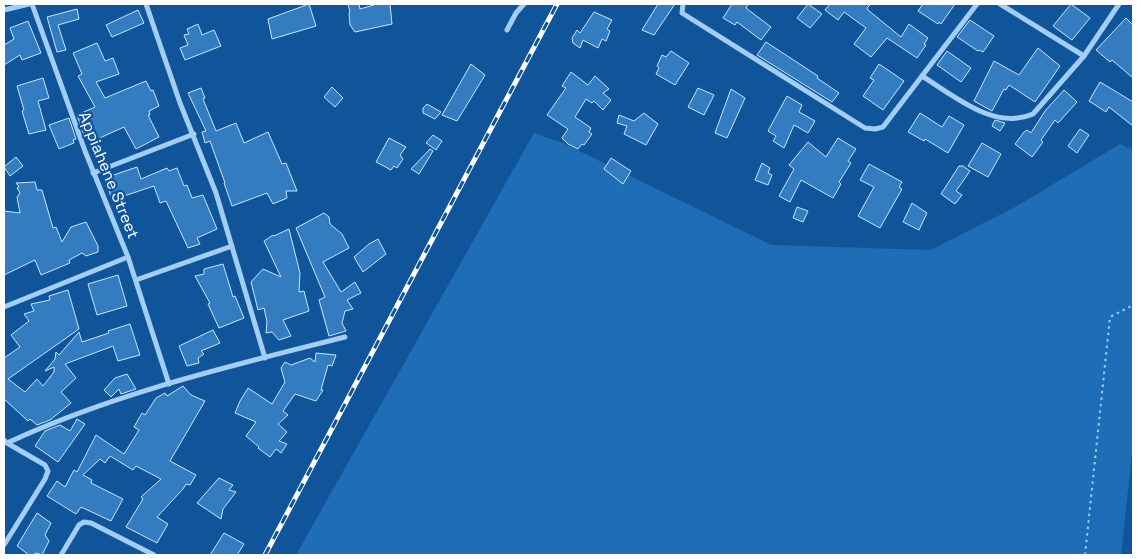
<svg xmlns="http://www.w3.org/2000/svg" width="1137" height="559" font-family="'Space Grotesk',sans-serif">
  <style>
    .green { fill: #1f6db7 }
    .building { fill: #347cc0; stroke: #cae5fe }
    .lines { fill: none; stroke-linecap: round; stroke-linejoin: round }
    .path { stroke: #a2cdf4; stroke-width: 2; stroke-dasharray: 2.5 4; stroke-linecap: butt }
    .minor { stroke: #a2cdf4; stroke-width: 5 }
    .rail-casing { stroke: #fff; stroke-width: 5 }
    .rail { stroke: #105599; stroke-width: 3; stroke-dasharray: 9; stroke-linecap: butt }
    .labels { text-anchor: middle; dominant-baseline: central; stroke-width: 4.5; stroke-linejoin: round; paint-order: stroke }
    .street-label { font-size: 16px; fill: #fff; stroke: #105599 }
  </style>
  <rect width="100%" height="100%" fill="#105599"/>
  <path class="green" d="M534 133 563 143 771 245 931 250 1015 207 1120 144 1133 150V444L1121 555H296Z"/>
  <g class="building">
    <path d="M309 4 316 26 272 39 268 19Z"/>
    <path d="M348 4H359L360 9 377 4H390L392 24 355 32 350 25 349 13 350 12Z"/>
    <path d="M658 4H675L654 35 642 30Z"/>
    <path d="M732 4H748L746 8 771 27 761 40 737 22 735 25 723 18Z"/>
    <path d="M808 4 822 14 810 28 797 18Z"/>
    <path d="M830 4H871L867 8 868 10 901 37 909 24 928 38 924 44 926 45 917 58 887 38 871 57 854 44 866 28 844 12 838 20 825 10Z"/>
    <path d="M923 4H955L941 24 939 22 938 24 918 11Z"/>
    <path d="M1071 4 1090 18 1072 40 1053 26Z"/>
    <path d="M77 9 79 19 58 25 66 50 57 52 47 17Z"/>
    <path d="M138 10 144 23 112 37 106 25Z"/>
    <path d="M594 12 612 20 607 29 610 31 606 41 602 39 598 48 583 40 580 48 573 43 572 38 577 30 580 33Z"/>
    <path d="M1126 18 1133 25V78L1112 60 1110 62 1096 50Z"/>
    <path d="M970 20 994 36 983 52 979 50 978 51 957 37Z"/>
    <path d="M28 21 41 53 22 60 20 55 4 65V45L14 39 10 28Z"/>
    <path d="M198 24 202 35 214 30 221 46 185 60 180 48 188 45 184 35 189 34 187 29Z"/>
    <path d="M766 42 818 76 817 78 839 93 832 102 757 55Z"/>
    <path d="M97 43 105 61 113 58 119 74 96 82 105 98 146 81 151 91 153 90 159 106 149 111 150 115H148L159 137 136 149 124 127 93 141 89 133 84 135 77 115 95 107 78 76 82 74 73 53Z"/>
    <path d="M1038 48 1060 66 1035 102 1009 85 1006 90 1004 89 992 111 974 101 994 61 1019 75Z"/>
    <path d="M671 51 689 63 675 85 656 74 659 68 657 66 662 55 666 57Z"/>
    <path d="M947 51 971 68 961 82 937 65Z"/>
    <path d="M471 64 485 75 457 121 442 115Z"/>
    <path d="M879 64 904 81 883 110 863 96 874 80 870 78Z"/>
    <path d="M571 72 588 85 595 76 609 89 603 93 611 100 603 110 594 101 592 103 586 99 575 117 591 128 589 132 592 134 584 145 582 144 578 149 568 144 562 138 568 129 547 115 566 88 562 86Z"/>
    <path d="M43 78 49 98 38 101 46 130 29 134 22 111 24 110 17 86Z"/>
    <path d="M1100 82 1133 102V126L1109 107 1106 112 1089 101Z"/>
    <path d="M332 87 343 98 335 107 324 97Z"/>
    <path d="M201 88 205 98 203 99 216 131 236 123 244 143 268 132 282 164 286 163 297 191H286L287 198 273 204 267 193 232 206 224 183H225L210 141 205 143 202 132 206 131 188 93Z"/>
    <path d="M698 88 714 95 704 115 688 107Z"/>
    <path d="M731 89 745 98 727 138 715 133Z"/>
    <path d="M1064 90 1077 102 1058 123 1055 120 1041 140 1043 142 1032 157 1015 144 1024 132 1027 130 1031 133 1045 111Z"/>
    <path d="M787 96 802 105 799 112 815 121 808 133 794 125 784 148 773 141 776 136 768 131Z"/>
    <path d="M427 104 441 112 435 119 423 113V108Z"/>
    <path d="M644 113 658 124 646 145 624 134 627 126 617 123 619 115 634 121Z"/>
    <path d="M920 113 942 127 949 116 964 125 948 153 925 139 924 141 908 132Z"/>
    <path d="M69 118 76 139 73 140 74 143 59 149 49 125Z"/>
    <path d="M995 120 1005 123 1000 131 992 126Z"/>
    <path d="M1080 129 1089 135 1077 153 1068 146Z"/>
    <path d="M433 135 442 141 436 150 426 143Z"/>
    <path d="M389 138 406 147 400 155 403 159 397 168 394 166 391 170 376 162Z"/>
    <path d="M838 138 856 149 848 161 851 163 839 182 841 184 833 198 801 180 790 202 779 196 794 169 789 165 808 142 826 157Z"/>
    <path d="M982 143 1001 154 988 177 968 166Z"/>
    <path d="M430 149 433 151 419 174 411 169Z"/>
    <path d="M16 157 23 166 10 176 4 167Z"/>
    <path d="M611 158 631 171 623 184 604 169Z"/>
    <path d="M762 163 770 168 768 173 772 175 768 185 755 180Z"/>
    <path d="M869 164 902 182 899 187 902 189 880 228 858 216 874 187 860 180Z"/>
    <path d="M959 166H963L970 171 956 191 962 195 955 204 941 194Z"/>
    <path d="M137 167 141 179 167 168 169 171 177 168 184 186 187 185 192 198 203 195 217 229 197 238 200 244 188 248 166 201 160 203 154 186 112 200 105 178Z"/>
    <path d="M35 182 37 190H42L53 228 56 227 62 242 71 227 86 222 98 246V252L86 256 82 253 69 260 70 263 41 275 35 260 4 275V211L20 213 17 197 20 193 17 188 19 187 16 183Z"/>
    <path d="M912 203 927 213 919 230 903 222Z"/>
    <path d="M797 207 808 211 803 222 793 218Z"/>
    <path d="M324 213 329 217 330 224 342 234 349 248 323 262 341 292 355 282 361 293 347 300 353 309 345 311 342 323 346 331 329 336 319 300 325 297 296 228Z"/>
    <path d="M289 229 300 273 299 292 304 291 309 311 283 320 291 336 279 340 272 332 266 333 267 322 264 308 258 310 251 282 263 269 281 277 264 241 273 235 274 236Z"/>
    <path d="M378 239 386 254 363 272 354 257 369 244Z"/>
    <path d="M223 264 233 297 235 296 244 318 219 328 208 304 210 303 195 276 204 274V269Z"/>
    <path d="M118 275 127 306 97 315 88 284Z"/>
    <path d="M68 290 79 329 8 379 25 392 37 379 43 386 54 372V367L45 371 55 359 56 352 59 355 79 332 82 342 109 333 108 331 130 324 140 355 118 361 113 346 65 364 76 378 61 392 71 403 50 420 37 425 30 419 28 421 4 399V358L20 347 11 335 29 321 24 314 34 311 31 304 50 300 49 296Z"/>
    <path d="M213 330 220 343 201 351 204 354 198 358 199 363 187 366 179 346Z"/>
    <path d="M316 353 336 355 332 366 328 365 321 390H323L316 401 295 394 283 411 288 415 278 424 287 432 279 441 287 444 281 453 276 449 270 457 258 448 259 447 246 436 256 422 235 413 240 401 248 388 272 404 285 382 281 368 285 362 291 365 310 358 315 362Z"/>
    <path d="M127 374 136 389 121 394 119 389 111 397 104 390 115 378Z"/>
    <path d="M183 386 191 395 205 401 170 461 196 475 190 485 186 484 183 489 157 517 168 524 157 543 126 527 143 499 141 497 161 479 136 466 133 470 110 456 105 463 100 459 83 475 92 480 91 483 123 499 111 521 81 507 76 514 47 496 57 481 65 487 74 470 77 472 96 435 124 454 139 430 134 427 142 413 145 415 156 398 165 393 167 396Z"/>
    <path d="M77 419 85 424 58 462 35 446 45 431 60 425 70 431Z"/>
    <path d="M219 478 233 485 229 490 236 492 223 509 221 519 197 503Z"/>
    <path d="M37 513 51 523 45 535 49 541 42 555 36 553 33 555H29L17 546Z"/>
    <path d="M224 533 244 544 237 555H210Z"/>
  </g>
  <g class="lines">
    <path class="path" d="M1085 555 1110 317 1133 305"/>
    <g class="minor">
      <path d="M146 4 180 103 216 193 265 358"/>
      <path d="M683 4 682 13 865 128 875 129 883 127 977 4"/>
      <path d="M1000 4 1084 56"/>
      <path d="M4 10 29 4"/>
      <path d="M507 30 516 13 524 4"/>
      <path d="M922 76C953 95 994 131 1033 114L1084 56 1119 4"/>
      <path d="M93 173 194 134"/>
      <path d="M128 257 169 384"/>
      <path d="M136 280 232 246"/>
      <path d="M4 307 128 257 85 151 32 4"/>
      <path d="M4 440 7 443C114 393 231 366 345 337"/>
      <path d="M4 545 45 479 48 471 45 465 7 443"/>
      <path d="M61 555 79 525 84 522 91 523 154 555"/>
    </g>
    <g class="rail-casing">
      <path id="rail" d="M265 555 557 4"/>
    </g>
    <use href="#rail" class="rail"/>
  </g>
  <g class="labels">
    <g class="street-label">
      <text transform="translate(109 175) rotate(68)">Appiahene Street</text>
    </g>
  </g>
  <rect width="1137" height="559" fill="none" stroke="#ffffff" stroke-width="10"/>
</svg>
